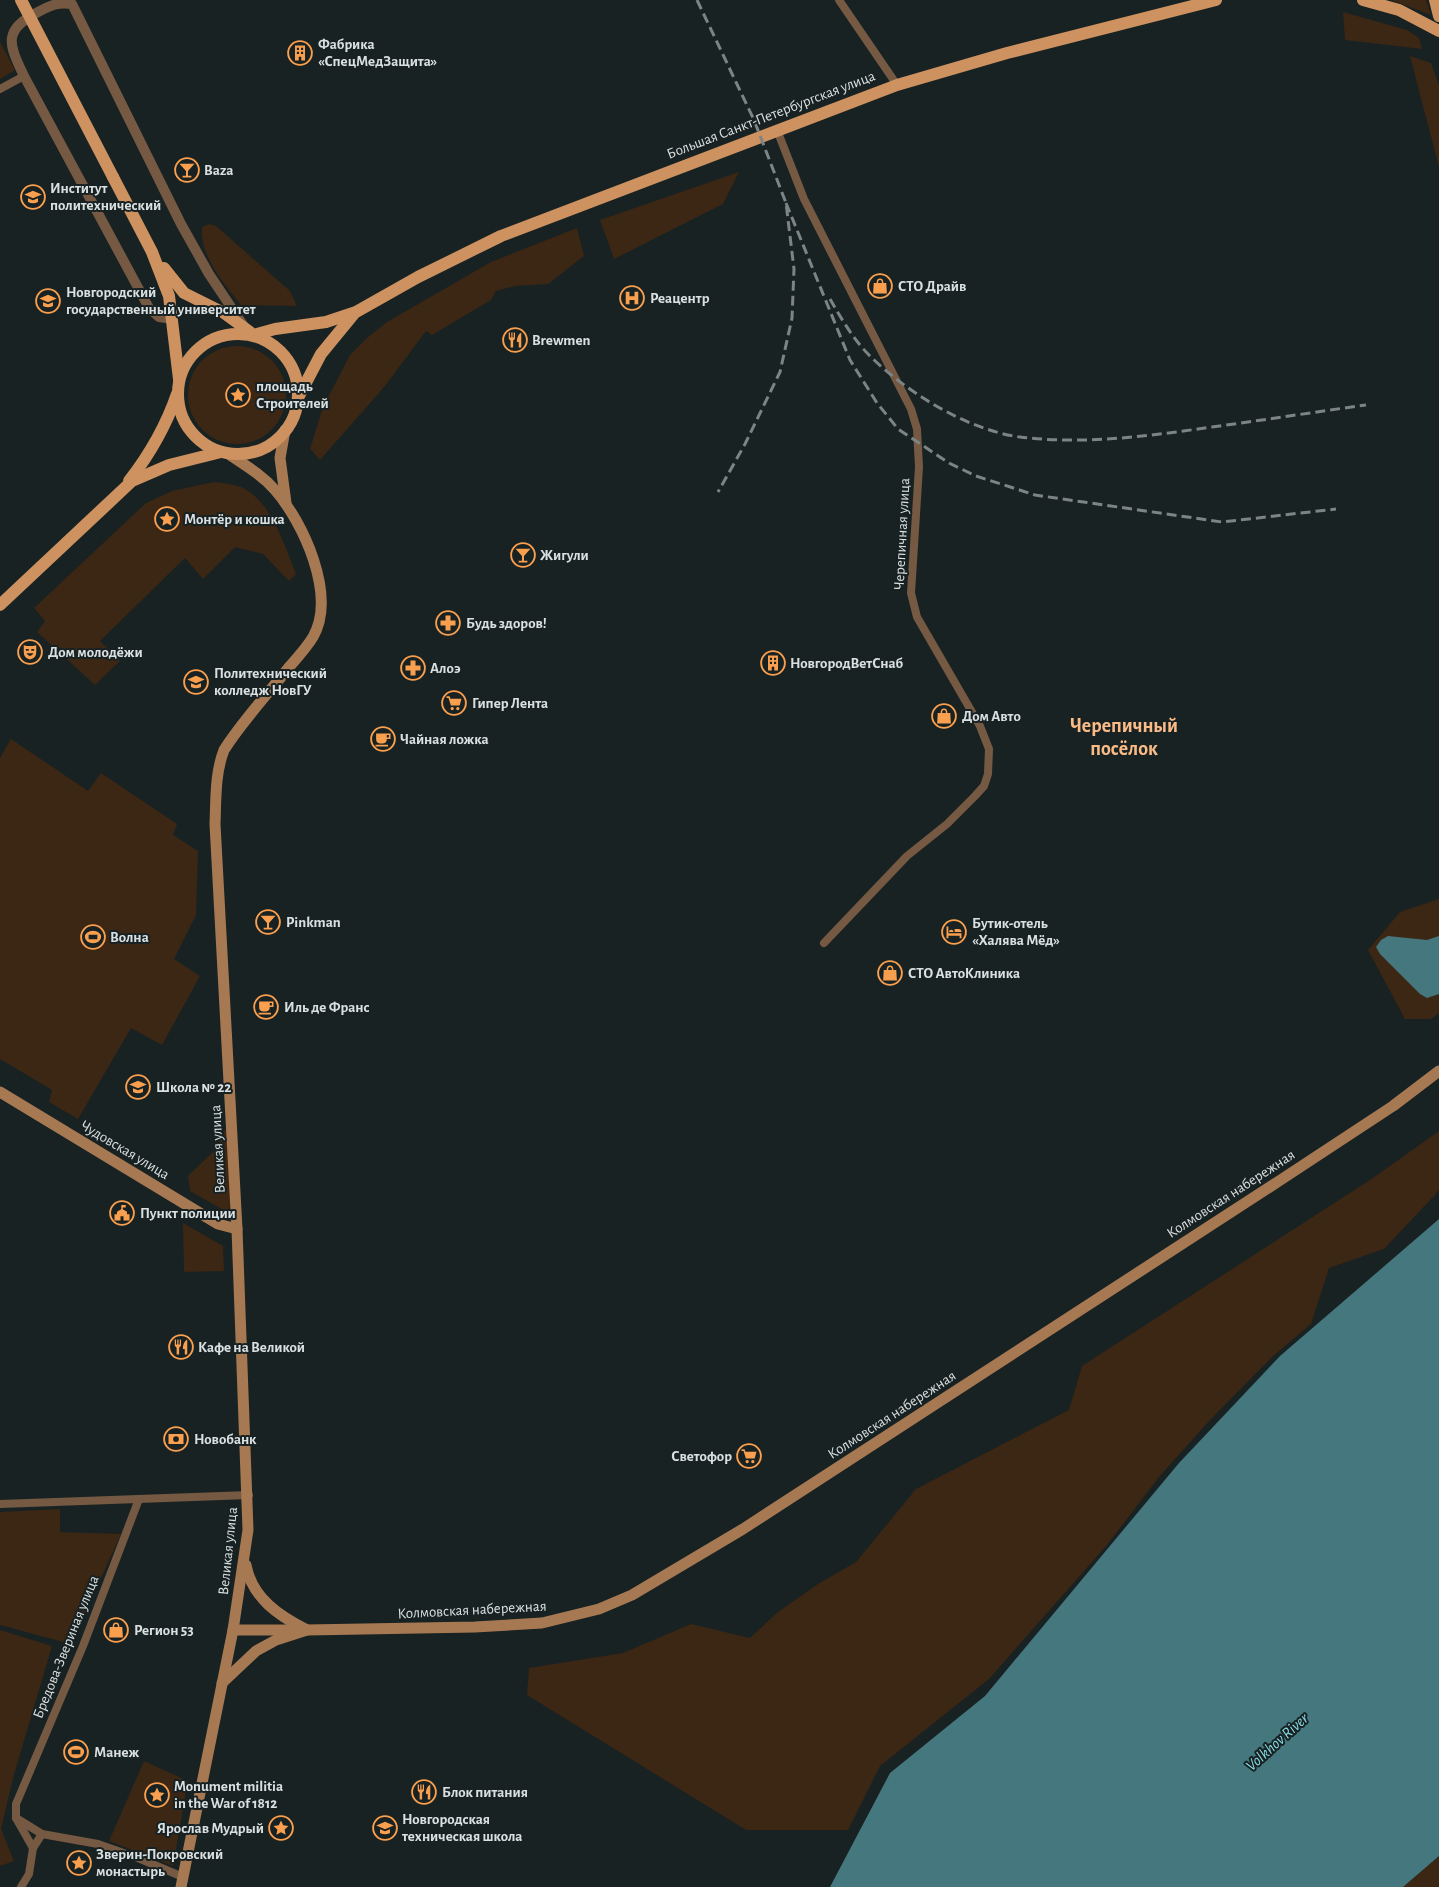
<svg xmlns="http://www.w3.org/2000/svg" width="1439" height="1887" font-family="'Alegreya Sans',sans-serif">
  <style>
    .green { fill: #3c2614 }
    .water { fill: #45777e }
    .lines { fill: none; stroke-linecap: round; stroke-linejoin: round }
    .minor { stroke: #765942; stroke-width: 8 }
    .tertiary { stroke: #765942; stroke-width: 10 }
    .secondary { stroke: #a77953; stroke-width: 11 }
    .primary { stroke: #ce9260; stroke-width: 12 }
    .rail { stroke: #7c8485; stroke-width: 3; stroke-dasharray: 10 5; stroke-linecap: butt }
    .primary-bridge { stroke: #ce9260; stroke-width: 12 }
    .labels { text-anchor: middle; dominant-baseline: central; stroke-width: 4; stroke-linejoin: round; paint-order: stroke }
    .poi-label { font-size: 15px; font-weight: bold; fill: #dae0e1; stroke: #182223; text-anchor: start }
    .street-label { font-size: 15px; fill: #dae0e1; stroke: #182223 }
    .water-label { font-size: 16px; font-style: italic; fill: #88dfea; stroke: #182223 }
    .district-label { font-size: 20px; font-weight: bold; fill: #fbbb87; stroke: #182223 }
  </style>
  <rect width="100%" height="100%" fill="#182223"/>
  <g class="green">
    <path d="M1391 0H1426L1431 15Z"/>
    <path d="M1343 12 1407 30 1419 38 1422 49 1345 40Z"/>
    <path d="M0 42 15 70 0 79Z"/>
    <path d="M1410 56 1431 63 1439 85V167Z"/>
    <path d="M739 172 723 204 614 259 600 220Z"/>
    <path d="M209 224 216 226 290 291 297 306 241 305C224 284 199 255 202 227Z"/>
    <path d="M577 228 584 256 548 284 515 286 496 291 491 300 432 335 426 331 385 386 320 460 310 449 323 407 350 355 367 338 387 322 491 262Z"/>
    <circle cx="237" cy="395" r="49"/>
    <path d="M214 482C223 483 232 484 241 487 272 501 284 545 296 574L289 581 263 554 235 547 203 579 185 558 100 641 120 661 95 685 37 632 45 621 34 608 146 503 172 491Z"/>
    <path d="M11 739 88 791 101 773 177 824 173 835 198 851 196 915 174 959 200 976 162 1045 131 1028 78 1119 49 1102 52 1090 0 1059V758Z"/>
    <path d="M1439 899V1013L1431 1019H1405L1368 950 1400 912Z"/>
    <path d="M228 1124 231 1204 229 1209 225 1211 190 1191 188 1176 215 1150Z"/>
    <path d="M1439 1131V1190L1434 1196 1384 1249 1329 1268 1311 1324 1272 1357 1210 1420 1159 1477 1107 1545 989 1679 880 1766 848 1830H746L527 1695 529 1668 623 1653 691 1624 750 1638 778 1612 818 1584 856 1562 916 1489 1069 1410 1082 1366 1373 1178Z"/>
    <path d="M183 1223 223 1246 224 1271 184 1272Z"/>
    <path d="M60 1509V1532L121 1534 71 1644 0 1625V1512Z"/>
    <path d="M0 1630 52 1646 13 1778 1 1829 14 1861 0 1866Z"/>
    <path d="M144 1761 188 1781 173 1866 109 1841Z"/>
    <path d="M1439 1856V1887H1403Z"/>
  </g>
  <g class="water">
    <path d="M1388 936 1427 940 1439 936V994L1427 998 1420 994 1380 954 1376 947 1381 940Z"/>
    <path d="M1439 1219V1856L1403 1887H830L890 1773 985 1696 1179 1463 1280 1356Z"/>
  </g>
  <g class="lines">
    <g class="minor">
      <path d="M839 0 897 85"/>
      <path d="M0 89 24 76"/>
      <path d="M777 130 804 199 911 409 917 429 919 467 911 593 917 617 980 726 989 749 988 774 984 786 975 796 947 824 907 856 824 943"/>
      <path d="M0 1504 249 1495"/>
      <path d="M16 1818 42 1834 98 1844 138 1858 183 1877"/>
      <path d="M33 1848 16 1818V1804L83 1646 139 1499"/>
      <path d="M21 1887 29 1874 33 1848 42 1834"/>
    </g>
    <path class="tertiary" d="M173 319 159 317 149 308 24 76C8 43 3 30 38 12 51 5 58 2 72 4L181 224 209 274 243 325"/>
    <g class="secondary">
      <path d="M285 430 280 458 286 503"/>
      <path d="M0 1092 218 1224 237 1229"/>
      <path d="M246 1565C252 1598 279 1616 307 1630"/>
      <path d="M233 1630H292"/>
      <path d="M222 1683 256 1651 276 1640 307 1630 475 1627 542 1623 599 1609 632 1595 743 1529 1279 1181 1393 1106 1439 1071"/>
      <path d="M181 1887 233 1630 248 1530 237 1229 215 824C216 799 215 773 224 750 243 720 268 694 290 666 298 657 307 647 313 637 337 595 303 522 275 490 261 474 243 464 227 453"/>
    </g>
    <g class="primary">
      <path d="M1363 0 1399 10 1439 31"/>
      <path d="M1435 0 1439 16"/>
      <path d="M113 177 152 252 169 296 179 379"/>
      <path d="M164 268 184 293 224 313 250 332"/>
      <circle cx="238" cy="394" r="60"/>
      <path d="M257 334 275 329 326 322 356 312 418 277 501 236 897 85 1007 53 1216 0"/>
      <path d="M299 396 321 354 353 315"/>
      <path d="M129 481C150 454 166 426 177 394"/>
      <path d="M0 605 132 481 169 465 221 452"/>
    </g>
    <g class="rail">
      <path d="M697 0 754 120 786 203 794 269 792 318 780 372 745 444 718 492"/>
      <path d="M786 203 850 360 877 403 898 429 949 463 976 476 1035 495 1222 522 1336 509"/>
      <path d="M830 299C841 318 853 339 869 355 906 392 967 430 1020 437 1084 445 1149 436 1212 427 1264 420 1315 412 1366 405"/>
    </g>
    <path class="primary-bridge" d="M21 0 113 177"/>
  </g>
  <defs>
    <g id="building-ring" transform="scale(1.25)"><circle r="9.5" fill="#182223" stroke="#fa9f4e" stroke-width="1.5"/><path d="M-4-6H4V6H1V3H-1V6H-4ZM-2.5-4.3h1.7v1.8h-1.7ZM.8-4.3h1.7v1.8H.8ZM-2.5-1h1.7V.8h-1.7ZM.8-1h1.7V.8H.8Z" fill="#fa9f4e"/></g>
    <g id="bar-ring" transform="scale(1.25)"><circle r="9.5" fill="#182223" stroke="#fa9f4e" stroke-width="1.5"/><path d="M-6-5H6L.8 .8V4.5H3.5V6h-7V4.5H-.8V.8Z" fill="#fa9f4e"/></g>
    <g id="university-ring" transform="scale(1.25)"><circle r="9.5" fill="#182223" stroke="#fa9f4e" stroke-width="1.5"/><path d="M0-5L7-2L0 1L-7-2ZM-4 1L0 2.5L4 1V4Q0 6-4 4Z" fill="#fa9f4e"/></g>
    <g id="shop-ring" transform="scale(1.25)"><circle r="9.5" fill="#182223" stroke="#fa9f4e" stroke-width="1.5"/><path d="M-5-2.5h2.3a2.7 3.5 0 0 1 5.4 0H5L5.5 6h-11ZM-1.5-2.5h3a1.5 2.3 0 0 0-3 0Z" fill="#fa9f4e"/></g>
    <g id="hospital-ring" transform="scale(1.25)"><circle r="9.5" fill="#182223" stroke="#fa9f4e" stroke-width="1.5"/><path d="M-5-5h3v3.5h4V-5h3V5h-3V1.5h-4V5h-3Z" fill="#fa9f4e"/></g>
    <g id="restaurant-ring" transform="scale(1.25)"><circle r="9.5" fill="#182223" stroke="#fa9f4e" stroke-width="1.5"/><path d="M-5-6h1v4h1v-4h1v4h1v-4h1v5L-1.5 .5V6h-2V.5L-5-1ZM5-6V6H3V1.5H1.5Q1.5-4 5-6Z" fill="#fa9f4e"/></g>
    <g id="sight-ring" transform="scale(1.25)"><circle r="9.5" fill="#182223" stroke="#fa9f4e" stroke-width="1.5"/><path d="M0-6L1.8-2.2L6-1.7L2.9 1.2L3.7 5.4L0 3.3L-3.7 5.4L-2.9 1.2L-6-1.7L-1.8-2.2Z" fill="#fa9f4e"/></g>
    <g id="pharmacy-ring" transform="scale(1.25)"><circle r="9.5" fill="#182223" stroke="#fa9f4e" stroke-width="1.5"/><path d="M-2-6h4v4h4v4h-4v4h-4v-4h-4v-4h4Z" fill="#fa9f4e"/></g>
    <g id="theatre-ring" transform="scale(1.25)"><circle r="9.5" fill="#182223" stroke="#fa9f4e" stroke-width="1.5"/><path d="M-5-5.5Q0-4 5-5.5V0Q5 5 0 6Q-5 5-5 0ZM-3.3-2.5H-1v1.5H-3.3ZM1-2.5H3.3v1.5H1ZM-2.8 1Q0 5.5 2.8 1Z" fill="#fa9f4e"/></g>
    <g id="supermarket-ring" transform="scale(1.25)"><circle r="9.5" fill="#182223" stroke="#fa9f4e" stroke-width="1.5"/><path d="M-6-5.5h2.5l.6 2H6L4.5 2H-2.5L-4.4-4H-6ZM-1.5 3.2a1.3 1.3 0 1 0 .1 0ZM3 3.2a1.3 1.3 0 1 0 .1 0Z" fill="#fa9f4e"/></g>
    <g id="cafe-ring" transform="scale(1.25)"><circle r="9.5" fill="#182223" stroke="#fa9f4e" stroke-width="1.5"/><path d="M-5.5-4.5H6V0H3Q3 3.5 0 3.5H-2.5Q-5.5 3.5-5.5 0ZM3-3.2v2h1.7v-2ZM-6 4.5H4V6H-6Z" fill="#fa9f4e"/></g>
    <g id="hotel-ring" transform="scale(1.25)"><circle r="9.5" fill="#182223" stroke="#fa9f4e" stroke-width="1.5"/><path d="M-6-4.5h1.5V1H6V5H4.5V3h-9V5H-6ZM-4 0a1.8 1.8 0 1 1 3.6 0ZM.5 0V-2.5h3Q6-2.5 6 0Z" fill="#fa9f4e"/></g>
    <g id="stadium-ring" transform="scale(1.25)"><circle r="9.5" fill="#182223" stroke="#fa9f4e" stroke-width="1.5"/><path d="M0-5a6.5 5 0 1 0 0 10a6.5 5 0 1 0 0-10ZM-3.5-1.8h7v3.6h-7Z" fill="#fa9f4e"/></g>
    <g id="school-ring" transform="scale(1.25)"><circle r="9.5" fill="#182223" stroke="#fa9f4e" stroke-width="1.5"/><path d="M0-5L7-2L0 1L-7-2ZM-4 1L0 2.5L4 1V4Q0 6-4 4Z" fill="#fa9f4e"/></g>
    <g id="civic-ring" transform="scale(1.25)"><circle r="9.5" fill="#182223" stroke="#fa9f4e" stroke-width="1.5"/><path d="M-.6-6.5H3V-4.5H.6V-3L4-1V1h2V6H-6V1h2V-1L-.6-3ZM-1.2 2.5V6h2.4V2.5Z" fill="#fa9f4e"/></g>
    <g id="bank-ring" transform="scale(1.25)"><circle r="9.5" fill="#182223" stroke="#fa9f4e" stroke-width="1.5"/><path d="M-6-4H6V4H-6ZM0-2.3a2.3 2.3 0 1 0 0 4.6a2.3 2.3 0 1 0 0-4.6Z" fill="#fa9f4e"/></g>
  </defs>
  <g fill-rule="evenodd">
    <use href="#building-ring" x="300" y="53"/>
    <use href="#bar-ring" x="187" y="170"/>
    <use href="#university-ring" x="33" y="197"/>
    <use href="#shop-ring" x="880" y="286"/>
    <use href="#hospital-ring" x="632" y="298"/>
    <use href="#university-ring" x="48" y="301"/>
    <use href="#restaurant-ring" x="515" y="340"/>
    <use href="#sight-ring" x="238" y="395"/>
    <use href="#sight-ring" x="167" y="519"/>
    <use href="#bar-ring" x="523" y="555"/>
    <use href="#pharmacy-ring" x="448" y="623"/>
    <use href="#theatre-ring" x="30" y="652"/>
    <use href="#building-ring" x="773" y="663"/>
    <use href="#pharmacy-ring" x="413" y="668"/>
    <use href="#university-ring" x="196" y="682"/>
    <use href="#supermarket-ring" x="454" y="703"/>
    <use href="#shop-ring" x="944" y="716"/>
    <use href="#cafe-ring" x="383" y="739"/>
    <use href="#bar-ring" x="268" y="922"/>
    <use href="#hotel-ring" x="954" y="932"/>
    <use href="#stadium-ring" x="93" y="937"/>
    <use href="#shop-ring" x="890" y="973"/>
    <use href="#cafe-ring" x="266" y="1007"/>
    <use href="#school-ring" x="138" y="1087"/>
    <use href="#civic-ring" x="122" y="1213"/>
    <use href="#restaurant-ring" x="181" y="1347"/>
    <use href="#bank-ring" x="176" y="1439"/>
    <use href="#supermarket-ring" x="749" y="1456"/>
    <use href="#shop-ring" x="116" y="1630"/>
    <use href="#stadium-ring" x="76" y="1752"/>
    <use href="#restaurant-ring" x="424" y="1792"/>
    <use href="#sight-ring" x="157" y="1795"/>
    <use href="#sight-ring" x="281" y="1828"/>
    <use href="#university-ring" x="385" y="1828"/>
    <use href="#sight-ring" x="79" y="1863"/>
  </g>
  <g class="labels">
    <g class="poi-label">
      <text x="318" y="44">Фабрика<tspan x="318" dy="17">«СпецМедЗащита»</tspan></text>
      <text x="204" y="170">Baza</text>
      <text x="50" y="188">Институт<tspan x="50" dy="17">политехнический</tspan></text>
      <text x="898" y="286">СТО Драйв</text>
      <text x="66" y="292">Новгородский<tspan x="66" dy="17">государственный университет</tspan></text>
      <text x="650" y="298">Реацентр</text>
      <text x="532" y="340">Brewmen</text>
      <text x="256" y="386">площадь<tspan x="256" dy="17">Строителей</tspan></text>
      <text x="184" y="519">Монтёр и кошка</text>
      <text x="540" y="555">Жигули</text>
      <text x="466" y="623">Будь здоров!</text>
      <text x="48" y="652">Дом молодёжи</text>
      <text x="790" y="663">НовгородВетСнаб</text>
      <text x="430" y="668">Алоэ</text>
      <text x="214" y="673">Политехнический<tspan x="214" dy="17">колледж НовГУ</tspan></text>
      <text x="472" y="703">Гипер Лента</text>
      <text x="962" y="716">Дом Авто</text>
      <text x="400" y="739">Чайная ложка</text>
      <text x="286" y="922">Pinkman</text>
      <text x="972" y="923">Бутик-отель<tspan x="972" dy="17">«Халява Мёд»</tspan></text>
      <text x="110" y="937">Волна</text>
      <text x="908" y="973">СТО АвтоКлиника</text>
      <text x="284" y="1007">Иль де Франс</text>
      <text x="156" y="1087">Школа № 22</text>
      <text x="140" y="1213">Пункт полиции</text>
      <text x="198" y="1347">Кафе на Великой</text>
      <text x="194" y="1439">Новобанк</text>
      <text x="732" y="1456" text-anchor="end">Светофор</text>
      <text x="134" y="1630">Регион 53</text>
      <text x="94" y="1752">Манеж</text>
      <text x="174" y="1786">Monument militia<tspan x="174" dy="17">in the War of 1812</tspan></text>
      <text x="442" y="1792">Блок питания</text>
      <text x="402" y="1819">Новгородская<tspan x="402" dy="17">техническая школа</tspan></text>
      <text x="264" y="1828" text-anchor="end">Ярослав Мудрый</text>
      <text x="96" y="1854">Зверин-Покровский<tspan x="96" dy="17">монастырь</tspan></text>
    </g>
    <g class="street-label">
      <text transform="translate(771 115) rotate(-21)">Большая Санкт-Петербургская улица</text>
      <text transform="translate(902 534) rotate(-87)">Черепичная улица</text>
      <text transform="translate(218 1149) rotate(-93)">Великая улица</text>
      <text transform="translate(125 1150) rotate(31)">Чудовская улица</text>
      <text transform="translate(1231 1194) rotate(-33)">Колмовская набережная</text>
      <text transform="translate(892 1415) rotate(-33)">Колмовская набережная</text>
      <text transform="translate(228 1551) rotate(-84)">Великая улица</text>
      <text transform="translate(472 1610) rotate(-3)">Колмовская набережная</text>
      <text transform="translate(66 1647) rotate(-68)">Бредова-Звериная улица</text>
    </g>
    <g class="water-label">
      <text transform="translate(1277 1742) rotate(-42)">Volkhov River</text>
    </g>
    <g class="district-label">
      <text x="1124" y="726">Черепичный<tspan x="1124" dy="23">посёлок</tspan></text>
    </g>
  </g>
</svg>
